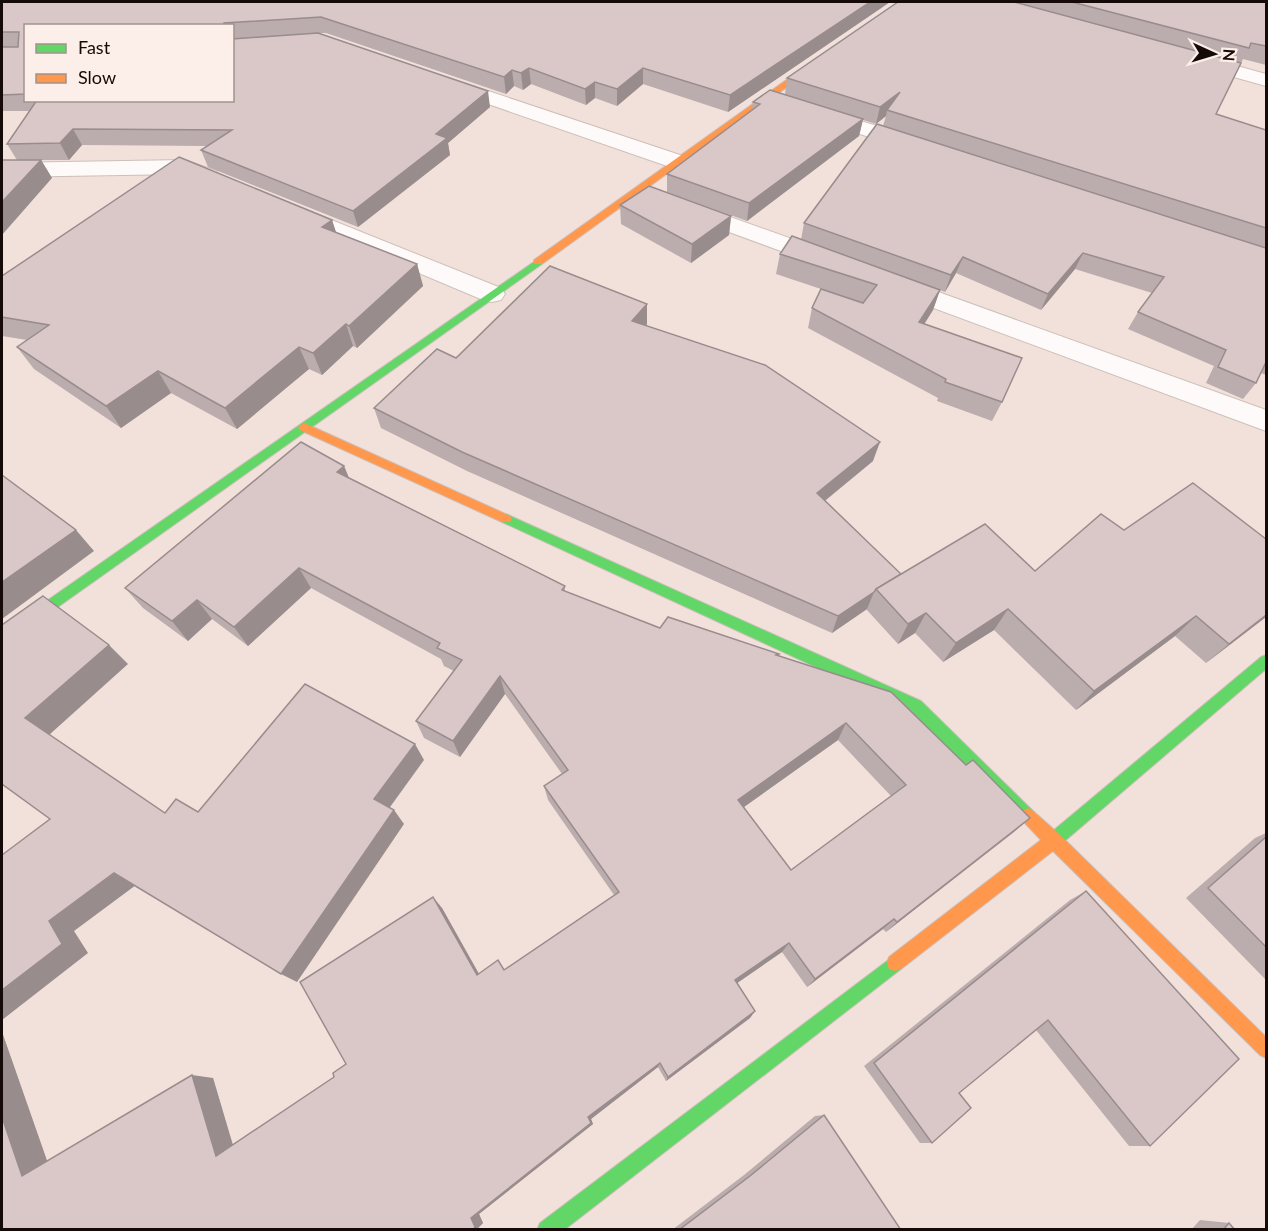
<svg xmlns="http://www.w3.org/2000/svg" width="1268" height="1231" font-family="Lato,sans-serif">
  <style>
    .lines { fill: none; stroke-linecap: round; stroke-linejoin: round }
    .street-casing { stroke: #cdc0ba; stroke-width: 2 }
    .fast-casing { stroke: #cdc0ba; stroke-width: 2 }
    .slow-casing { stroke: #cdc0ba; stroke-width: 2 }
    .street { fill: #fdfaf9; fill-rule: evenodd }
    .fast { fill: #63d668; fill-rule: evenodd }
    .slow { fill: #ff974d; fill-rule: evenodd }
    .wall { fill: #bbacad; fill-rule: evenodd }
    .shaded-wall { fill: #998c8d }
    .building { fill: #dac8c9; stroke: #998c8d; stroke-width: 1.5; fill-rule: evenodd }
  </style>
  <rect width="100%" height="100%" fill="#f2e1da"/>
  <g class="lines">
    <g class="street-casing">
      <g id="street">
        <path d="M1194 54 1266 74V86L1187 64 1184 60 1187 56Z"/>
        <path d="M446 77 686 157 689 162 686 167 678 169 670 167 439 87 436 83 439 79Z"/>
        <path d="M818 108 923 140 926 145 923 150 915 152 811 118 808 114 811 110Z"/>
        <path d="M185 160 216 171 219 176 216 181 208 183 182 174 2 177V163Z"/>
        <path d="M688 202 837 255 840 260 837 265 828 268 819 265 680 214 676 209 680 204Z"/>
        <path d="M294 205 501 288 505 294 501 300 492 302 483 300 286 217 282 212 286 207Z"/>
        <path d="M894 276 1266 410V431L885 290 881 284 885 278Z"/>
      </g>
    </g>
    <g class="fast-casing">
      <g id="fast">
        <path d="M538 259 542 260V264L7 643 2 645V632Z"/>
        <path d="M506 514 921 701 1033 811 1036 816 1033 821 1028 824 1023 821 911 711 502 522 500 519Z"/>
        <path d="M1266 655V669L1060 845 1054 848 1048 845 1046 840 1048 835 1261 657Z"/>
        <path d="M895 955 901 957 903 963 901 969 564 1230H537L540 1223Z"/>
      </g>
    </g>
    <g class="slow-casing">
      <g id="slow">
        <path d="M820 56 827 58 542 264H534V260Z"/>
        <path d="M304 423 510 516 512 519 510 522H502L300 430 298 427Z"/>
        <path d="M1028 808 1033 811 1060 835 1266 1037V1058L1260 1055 1053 851 901 969 895 971 889 969 887 963 889 957 1041 840 1023 821 1020 816 1023 811Z"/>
      </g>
    </g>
    <use href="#street" class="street"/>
    <use href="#fast" class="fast"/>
    <use href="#slow" class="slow"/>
  </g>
  <g class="wall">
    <path d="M2 2H890L728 112 643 84 617 106 595 98 586 105 531 84 523 90 514 86 506 94 326 33H319L490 107 448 143 450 155 358 227 208 167 201 150 207 146 82 145 69 160H41L52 178 17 160 7 144 30 111H2ZM26 26H232V100H26Z"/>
    <path d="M898 2H1266V65L1243 59 1216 114 1266 130V375L1261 373 1256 383 1243 399 1206 383 1214 366 1128 329 1138 312 1152 293 1075 269 1041 310 956 273 945 292 940 290 933 310 924 324 1002 402 992 421 937 401 938 398 808 328 812 308 821 289 776 274 780 254 801 240 804 223 883 126 886 116 876 124 863 120 859 136 747 221 667 192V174L752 110 753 102 785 94 787 78Z"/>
    <path d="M620 205 731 216 729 235 691 263 621 224Z"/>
    <path d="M332 220 336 232 417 264 423 286 357 348 353 346 322 375 309 369 237 429 171 393 121 428 34 369 17 347 27 340 2 336V276Z"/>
    <path d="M647 324 646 325 873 461 825 501 901 574 1035 571 1124 530 1266 617 1206 663 1175 636 1076 710 994 630 943 662 915 633 898 644 867 610V609L832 633 467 471 381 428 374 408 456 358Z"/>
    <path d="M344 466 349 478 565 586V592L660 628 778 656 966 765 1030 818 886 932 883 929 807 987 782 952 737 983 755 1011 750 1018 666 1081 658 1067 591 1119 593 1124 479 1214 483 1223 476 1230H2V1032L47 1161 213 1078 233 1145 334 1077 346 1064 442 908 479 974 504 970 614 895 548 800 544 786 562 774 505 694 460 757 424 738 416 721 454 671 444 666 441 659 311 588 248 646 212 619 188 641 143 608 125 588ZM838 740 891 796 791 870 744 807Z"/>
    <path d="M1266 833V980L1186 898 1255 838Z"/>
    <path d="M1086 891 1150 1146H1129L1036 1030 959 1093 932 1143H920L864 1066 1070 900Z"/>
    <path d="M824 1115 901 1230H672L744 1175 815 1116Z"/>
    <path d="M1200 1220 1229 1223 1235 1230H1191Z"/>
  </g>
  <g class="shaded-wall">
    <path d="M870 2H890L728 112 730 95Z"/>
    <path d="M529 68 531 84 523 90 521 73Z"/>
    <path d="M643 68V84L617 106V89Z"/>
    <path d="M512 70 514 86 506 94 504 77Z"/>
    <path d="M595 82V98L586 105 585 89Z"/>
    <path d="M488 91 490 107 448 143 450 155 358 227 353 211 436 134Z"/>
    <path d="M900 92 887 110 886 116 876 124 880 107Z"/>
    <path d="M863 119 859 136 747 221 749 203Z"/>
    <path d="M73 129 82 145 69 160 60 143Z"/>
    <path d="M41 160 52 178 2 235V202Z"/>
    <path d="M731 216 729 235 691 263 692 244Z"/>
    <path d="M332 220 339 242 322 227Z"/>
    <path d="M1083 253 1075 269 1041 310 1048 294Z"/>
    <path d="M963 257 956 273 945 292 951 275Z"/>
    <path d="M417 264 423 286 357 348 349 326Z"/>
    <path d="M940 290 933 310 913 342 919 322Z"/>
    <path d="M647 304V324L633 341 632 321Z"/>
    <path d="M346 324 353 346 322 375 313 353Z"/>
    <path d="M299 347 309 369 237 429 225 408Z"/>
    <path d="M158 371 171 393 121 428 106 406Z"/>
    <path d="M880 442 873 461 812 511 817 493Z"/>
    <path d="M344 466 353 488 337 472Z"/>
    <path d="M76 530 94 551 2 619V582Z"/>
    <path d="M299 568 311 588 248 646 234 627Z"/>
    <path d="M874 592 867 609 832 633 838 616Z"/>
    <path d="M197 600 212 619 188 641 172 621Z"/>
    <path d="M1008 609 994 630 943 662 956 643Z"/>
    <path d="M926 613 915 633 898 644 908 624Z"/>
    <path d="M1266 615V617L1206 663 1229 644Z"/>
    <path d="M1196 616 1175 636 1076 710 1094 691Z"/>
    <path d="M109 645 128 664 49 735 25 718Z"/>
    <path d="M500 676 505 694 460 757 453 741Z"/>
    <path d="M846 723 838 740 734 814 738 800Z"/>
    <path d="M415 744 424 760 385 814 374 799Z"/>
    <path d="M394 810 404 824 297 982 281 974Z"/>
    <path d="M1030 818 1014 832 886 932 897 922Z"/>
    <path d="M114 873 136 885 74 931 88 953 2 1020V990L49 921Z"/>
    <path d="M433 897 442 908 484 983 477 975Z"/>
    <path d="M894 919 883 929 807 987 815 979Z"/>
    <path d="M789 943 782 952 730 988 735 980Z"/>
    <path d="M755 1011 750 1018 666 1081 668 1077Z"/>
    <path d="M2 1032 52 1175 22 1176 2 1117Z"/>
    <path d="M660 1063 658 1067 591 1119 593 1124 479 1214 483 1223 476 1230H473L471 1218 588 1117Z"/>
    <path d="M192 1075 213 1078 236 1156H216Z"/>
  </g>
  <g class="building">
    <path d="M2 2H870L730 95 643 68 617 89 595 82 585 89 529 68 521 73 512 70 504 77 321 17 224 23V26H26V94L2 95V47H18L19 32H2Z"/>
    <path d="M898 2H1014L1241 63 1216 114 1266 130V228L887 110 900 92 880 107 787 78Z"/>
    <path d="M1072 2H1266V46L1251 43 1249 48Z"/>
    <path d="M318 33 488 91 436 134 447 138 353 211 201 150 232 130 73 129 60 143 7 144 37 100H232V39Z"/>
    <path d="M770 90 863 119 749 203 667 174 760 104 753 102Z"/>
    <path d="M877 124 1266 248V362L1256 383 1218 367 1226 350 1138 312 1164 277 1083 253 1048 294 963 257 951 275 804 223Z"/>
    <path d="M179 157 332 220 322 227 417 264 349 326 346 324 313 353 299 347 225 408 158 371 106 406 17 347 49 325 2 317V276Z"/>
    <path d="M2 160H41L2 202Z"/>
    <path d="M649 186 731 216 692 244 620 205Z"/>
    <path d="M792 236 940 290 919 322 1022 358 1002 402 945 382 946 379 812 308 821 289 863 303 877 285 780 254Z"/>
    <path d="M550 266 647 304 632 321 765 365 880 442 817 493 901 574 876 589 874 592 838 616 462 452 374 408 437 349 456 358Z"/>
    <path d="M301 442 344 466 337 472 565 586 562 590 660 628 668 617 779 654 776 655 891 692 966 765 973 760 1030 818 897 922 894 919 815 979 789 943 735 980 755 1011 668 1077 660 1063 588 1117 591 1123 471 1218 475 1227 473 1230H2V1117L22 1176 192 1075 216 1156 334 1077 333 1073 346 1064 300 982 433 897 477 975 498 960 504 970 619 892 544 786 568 770 500 676 453 741 416 721 462 660 437 648 440 643 299 568 234 627 197 600 172 621 125 588ZM846 723 906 785 791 870 738 800Z"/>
    <path d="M2 475 76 530 2 582Z"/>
    <path d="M1193 483 1266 539V615L1229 644 1196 616 1094 691 1008 609 956 643 926 613 908 624 876 589 985 524 1035 571 1101 514 1124 530Z"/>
    <path d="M43 596 109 645 25 718 165 813 176 799 198 812 305 684 415 744 374 799 394 810 281 974 114 873 49 921 62 944 2 990V855L50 819 2 784V625Z"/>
    <path d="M1266 837V947L1208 888Z"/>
    <path d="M1086 891 1239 1059 1150 1146 1048 1020 959 1093 971 1108 932 1143 874 1063Z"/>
    <path d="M824 1115 901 1230H679L750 1176Z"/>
    <path d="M1229 1223 1235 1230H1223Z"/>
  </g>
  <rect width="1268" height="1231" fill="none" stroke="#150a07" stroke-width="6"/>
  <rect x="24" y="24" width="210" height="78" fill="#fceee9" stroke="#a0938f" stroke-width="1.5"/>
  <rect x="36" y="44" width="30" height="9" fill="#63d668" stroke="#a0938f" stroke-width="1.5"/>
  <text x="78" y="54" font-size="18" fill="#150a07">Fast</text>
  <rect x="36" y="74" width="30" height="9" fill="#ff974d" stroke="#a0938f" stroke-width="1.5"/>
  <text x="78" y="84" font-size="18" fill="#150a07">Slow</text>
  <g transform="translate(1214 54) rotate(94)" stroke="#fceee9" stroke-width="4.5" paint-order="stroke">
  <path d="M0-4.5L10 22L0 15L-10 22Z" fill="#150a07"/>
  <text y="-9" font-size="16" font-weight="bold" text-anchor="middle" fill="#150a07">N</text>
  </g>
</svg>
